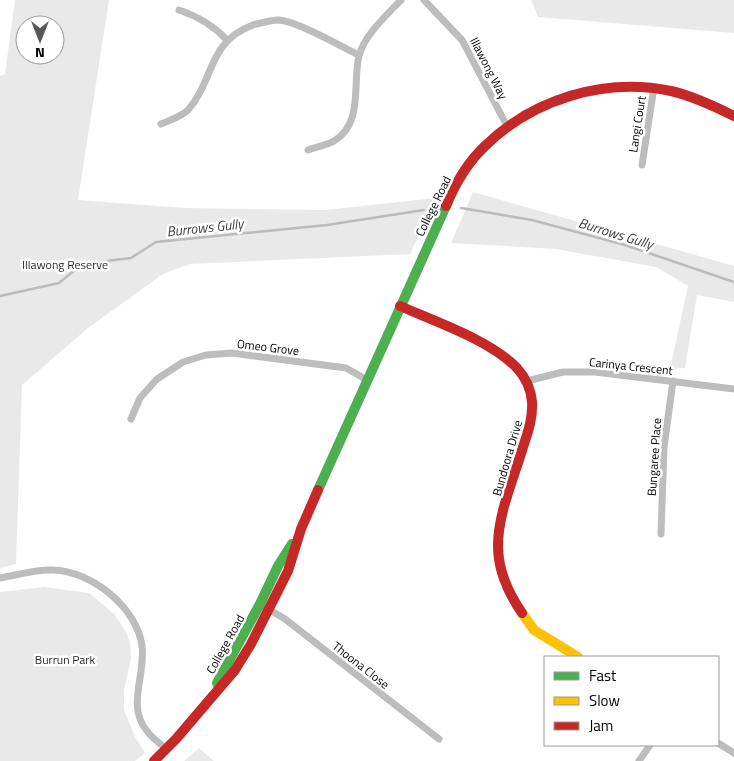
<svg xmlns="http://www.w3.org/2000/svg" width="734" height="761" font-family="'Titillium Web',sans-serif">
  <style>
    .green { fill: #e9e9e9; fill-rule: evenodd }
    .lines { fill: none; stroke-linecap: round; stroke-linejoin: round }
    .stream { stroke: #bbb; stroke-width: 2.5 }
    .street { stroke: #bdbdbd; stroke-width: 7 }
    .fast { stroke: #4caf50; stroke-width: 10 }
    .slow { stroke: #ffc107; stroke-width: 10 }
    .jam { stroke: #c62828; stroke-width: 10 }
    .labels { text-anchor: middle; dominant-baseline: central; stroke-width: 5; stroke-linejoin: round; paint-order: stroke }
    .street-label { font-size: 12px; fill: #000; stroke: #fff }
    .park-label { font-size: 12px; fill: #2e2e2e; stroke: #fff }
    .water-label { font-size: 14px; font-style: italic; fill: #3f3f3f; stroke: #fff }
  </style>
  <rect width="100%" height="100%" fill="#fff"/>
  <g class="green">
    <path d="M15 0H109L78 200 185 208 325 210 436 198 410 254 190 264 163 274 88 328 22 385 16 564 0 568V76L5 74ZM25 25H55V55H25Z"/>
    <path d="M531 0H734V33L538 17Z"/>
    <path d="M473 192 734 266V302L697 295 685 368 670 369 688 286 656 267 556 249 451 243Z"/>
    <path d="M44 587 89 593 114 614 125 630 130 642 131 659 124 690V710L135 737 145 753 135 761H0V592Z"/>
    <path d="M199 748 214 761H184Z"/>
  </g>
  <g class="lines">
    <g class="stream">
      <path d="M461 208 532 220 625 245 734 282"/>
      <path d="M0 296 59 283 82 264 131 258 156 242 327 225 424 210"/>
    </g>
    <g class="street">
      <path d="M424 0 462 40 508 128"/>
      <path d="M179 10C197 16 214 26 227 40"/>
      <path d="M161 124C170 120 181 117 188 110 215 79 207 42 253 25 261 23 271 20 279 20 299 22 340 46 359 55"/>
      <path d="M308 150C316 147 327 145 334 141 364 123 352 84 359 56 365 34 386 16 401 0"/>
      <path d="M642 165 654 87"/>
      <path d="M527 381 563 372H595L734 389"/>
      <path d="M131 419 140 398 157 379 183 362 206 355 232 353 346 368 367 380"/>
      <path d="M661 534 664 447 673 381"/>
      <path d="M0 578C17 575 36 569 53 570 91 571 137 607 142 646 146 675 126 706 147 731 152 738 160 744 167 749"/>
      <path d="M265 607 285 619 439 739"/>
      <path d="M718 743 734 753"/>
      <path d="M639 761 650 745"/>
    </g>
    <g class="fast">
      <path d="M318 490 446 206"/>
      <path d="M217 683 260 604 278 566 292 544"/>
    </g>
    <path class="slow" d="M522 613 534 630 578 657"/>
    <g class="jam">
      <path d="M446 206C455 184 468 162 485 146 533 99 605 77 671 91 693 96 714 106 734 116"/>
      <path d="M400 306C436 322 490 340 517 368 526 378 531 389 532 402 533 418 528 432 523 447 514 478 498 513 498 546 498 570 509 594 522 613"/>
      <path d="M154 761 176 739 235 670 251 644 288 571 301 529 318 490"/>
    </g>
  </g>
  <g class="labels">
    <g class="street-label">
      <text transform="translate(489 68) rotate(63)">Illawong Way</text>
      <text transform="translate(637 124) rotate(-81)">Langi Court</text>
      <text transform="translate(433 206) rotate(-64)">College Road</text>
      <text transform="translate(268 347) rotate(7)">Omeo Grove</text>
      <text transform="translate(631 366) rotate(6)">Carinya Crescent</text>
      <text transform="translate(654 457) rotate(-86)">Bungaree Place</text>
      <text transform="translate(507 458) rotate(-74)">Bundoora Drive</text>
      <text transform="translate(225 644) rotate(-61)">College Road</text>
      <text transform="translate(361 665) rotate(38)">Thoona Close</text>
    </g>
    <g class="park-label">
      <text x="65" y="264">Illawong Reserve</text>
      <text x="65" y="659">Burrun Park</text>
    </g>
    <g class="water-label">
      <text transform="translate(205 227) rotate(-6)">Burrows Gully</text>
      <text transform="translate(616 233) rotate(17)">Burrows Gully</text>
    </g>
  </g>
  <rect x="544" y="656" width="175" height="90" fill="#ffffff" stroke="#999999"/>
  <rect x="554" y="672" width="25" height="8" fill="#4caf50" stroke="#999999"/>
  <text x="589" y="681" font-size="15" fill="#000000">Fast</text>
  <rect x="554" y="697" width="25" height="8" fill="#ffc107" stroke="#999999"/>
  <text x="589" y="706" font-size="15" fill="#000000">Slow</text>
  <rect x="554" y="722" width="25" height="8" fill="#c62828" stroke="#999999"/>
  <text x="589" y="731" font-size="15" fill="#000000">Jam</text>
  <g transform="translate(40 40) rotate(180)"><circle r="24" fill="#ffffff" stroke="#999999"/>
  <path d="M0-4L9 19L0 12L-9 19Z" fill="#595959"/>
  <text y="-8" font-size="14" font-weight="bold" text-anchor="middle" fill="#000000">N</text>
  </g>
</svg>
